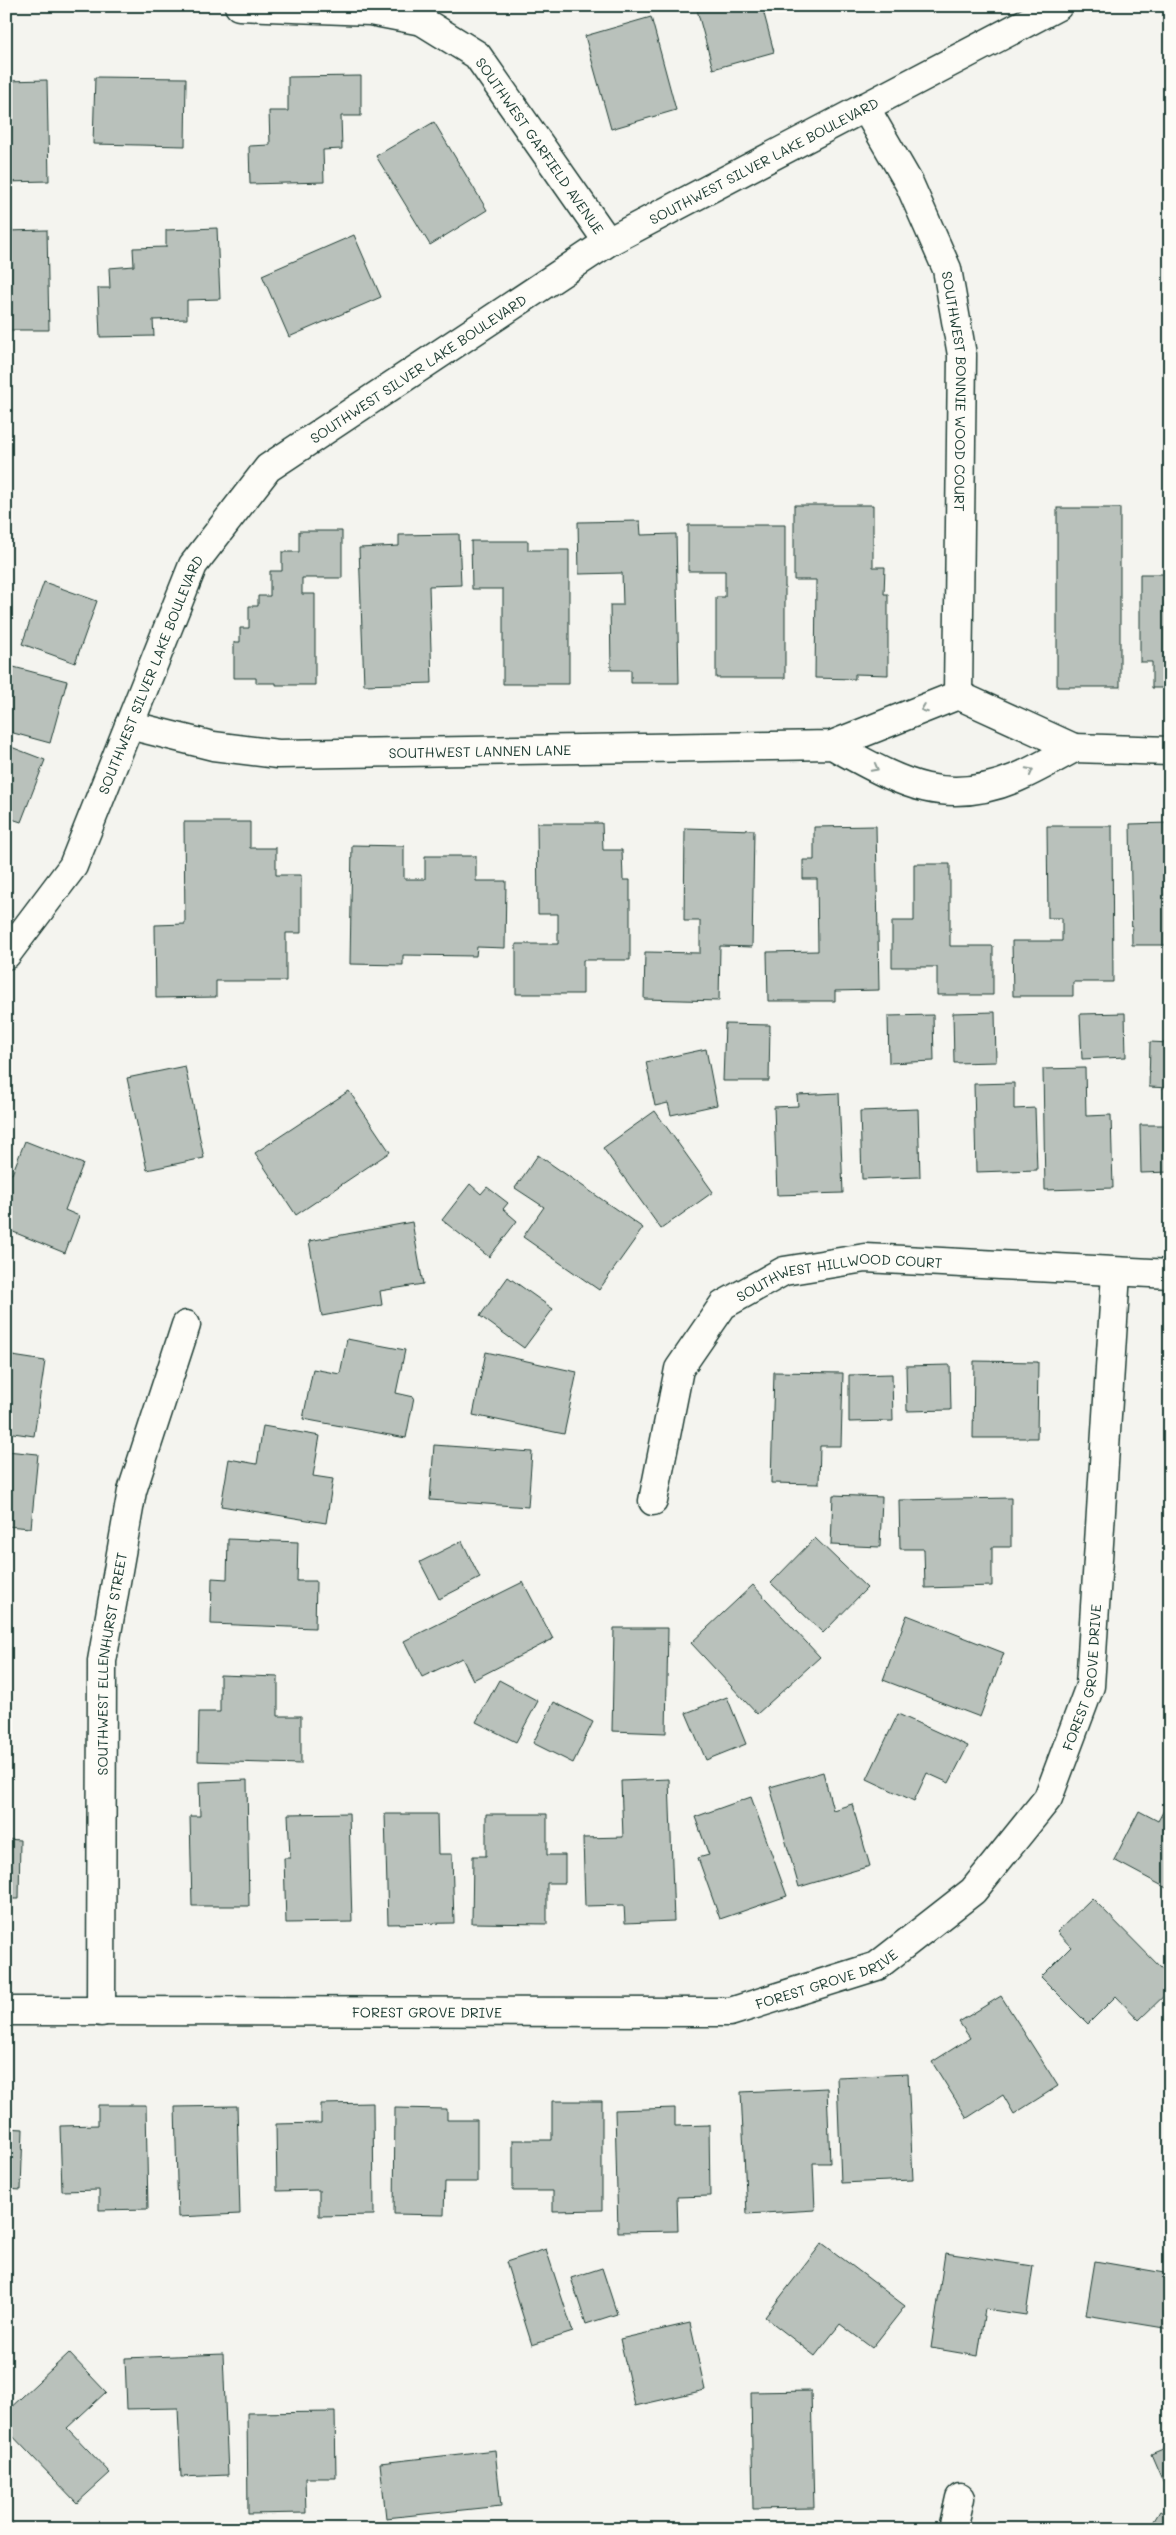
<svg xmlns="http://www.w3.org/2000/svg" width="1176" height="2535" font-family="Mali,sans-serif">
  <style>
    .building { fill: #b9c1bb; stroke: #1f3d34 }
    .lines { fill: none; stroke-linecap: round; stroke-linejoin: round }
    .minor-casing { stroke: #1f3d34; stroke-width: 31 }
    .minor { stroke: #fdfcf7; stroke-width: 28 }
    .oneway { stroke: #8e9c96 }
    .labels { text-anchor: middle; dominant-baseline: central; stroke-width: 5; stroke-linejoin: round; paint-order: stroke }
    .street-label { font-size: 14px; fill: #1f3d34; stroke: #fdfcf7 }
  </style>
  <rect width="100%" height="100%" fill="#f4f4ef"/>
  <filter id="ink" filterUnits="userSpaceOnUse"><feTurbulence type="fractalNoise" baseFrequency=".02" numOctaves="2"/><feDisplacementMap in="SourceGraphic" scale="10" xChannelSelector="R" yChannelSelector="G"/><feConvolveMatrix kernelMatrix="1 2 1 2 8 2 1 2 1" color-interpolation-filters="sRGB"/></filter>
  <g filter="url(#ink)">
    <g class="building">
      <path d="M696 6H762L774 52 713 69Z"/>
      <path d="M651 17 676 110 611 129 585 36Z"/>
      <path d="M361 76V116H341L342 149 323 150 324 182 250 184 249 146 270 145 269 111H288V77Z"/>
      <path d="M95 77 186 78 185 146 93 144Z"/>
      <path d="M47 80 49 181 6 182V81Z"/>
      <path d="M434 122 487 210 430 245 376 156Z"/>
      <path d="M217 228 220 299 187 300V319L153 320 154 336 100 337 98 288H110L109 268 134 266 133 248 166 247V230Z"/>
      <path d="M47 230 49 330H6V231Z"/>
      <path d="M354 235 381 297 289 337 262 275Z"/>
      <path d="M794 505H873V567H885L884 594H888V675L855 674V679L815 678 816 580H794Z"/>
      <rect x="1057" y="508" width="63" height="179"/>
      <path d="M640 521 641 535 676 534 679 683H631V670H611L610 605H623L622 573 579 574 578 522Z"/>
      <path d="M688 525H785V678H716V597H725V571H688Z"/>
      <path d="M299 531H342V578H302V594H315V685H276V683H256V678H234V642H240V628H249V606H258V596H270V571H282V552H299Z"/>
      <path d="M459 534 461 585 429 586 432 683 364 685 359 548 399 546V535Z"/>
      <path d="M471 541H528V550H569V684H503V589H472Z"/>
      <path d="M1140 574H1170V688H1152V662H1140Z"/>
      <path d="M44 582 97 601 75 663 22 644Z"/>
      <path d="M6 665 67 681 50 743 6 731Z"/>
      <path d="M6 745 45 760 21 822 6 817Z"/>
      <path d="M184 822H250V848H276V875H301V933H286V981H216V997L156 998 155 925 185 924Z"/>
      <path d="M537 823H602L603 850H622L623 880H630V960H583V994H516V944H558V914H538Z"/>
      <path d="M1170 823V963L1169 945H1132L1130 824Z"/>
      <path d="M876 826 879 990 835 991V1001H768L767 952 818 951 817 879H803V860H814V827Z"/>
      <path d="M1047 826H1112L1113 982H1073V996H1013L1012 941H1062V918H1048Z"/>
      <path d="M685 828 754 830 752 947 720 946 719 1001 644 999 645 952 700 953V921H684Z"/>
      <path d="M352 845 404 846V879H425V856H476V881H506L505 948 477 947 476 956 403 955V965L350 964Z"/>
      <path d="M914 864H950V946H993V995H937V967H892V921H914Z"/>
      <path d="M995 1012 996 1062 954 1063 953 1013Z"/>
      <path d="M1125 1013 1126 1057 1082 1059 1080 1014Z"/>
      <path d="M933 1015 934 1061 889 1063 888 1016Z"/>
      <path d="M725 1024 770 1025 769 1081H723Z"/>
      <path d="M1150 1042 1170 1043V1088L1149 1087Z"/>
      <path d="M706 1049 717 1105 671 1115 668 1103 655 1106 646 1062Z"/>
      <path d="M185 1066 204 1158 147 1170 127 1078Z"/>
      <path d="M1085 1068 1086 1116 1111 1115 1113 1188 1045 1190 1043 1069Z"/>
      <path d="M1014 1083V1109L1035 1108 1037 1170 976 1172 974 1084Z"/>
      <path d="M349 1091 390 1152 296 1215 255 1153Z"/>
      <path d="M839 1093 843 1193 777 1195 774 1107 798 1106 797 1095Z"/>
      <path d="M918 1109 920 1177 862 1179 860 1111Z"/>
      <path d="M655 1111 713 1192 661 1229 603 1148Z"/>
      <path d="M1140 1125H1170V1172L1141 1173Z"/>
      <path d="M25 1141 83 1164 65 1210 79 1216 65 1253 6 1229V1172L12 1174Z"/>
      <path d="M538 1155 643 1228 599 1290 523 1237 544 1207 515 1188Z"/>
      <path d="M470 1184 481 1194 487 1187 508 1203 503 1209 517 1221 489 1257 442 1220Z"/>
      <path d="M412 1222 423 1284 380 1291 382 1305 322 1316 309 1241Z"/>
      <path d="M508 1277 553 1309 524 1348 480 1316Z"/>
      <path d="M347 1339 405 1350 396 1393 414 1397 406 1438 303 1419 313 1369 340 1374Z"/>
      <path d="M486 1352 577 1372 564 1434 473 1415Z"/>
      <path d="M6 1355 45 1361 34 1436 6 1432Z"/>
      <path d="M974 1361 1038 1362 1037 1438H973Z"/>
      <path d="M950 1365 951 1410 907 1411 906 1366Z"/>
      <path d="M774 1372 843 1373 841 1446H820L819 1484 771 1483Z"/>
      <path d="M892 1374 893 1421 849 1422V1375Z"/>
      <path d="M263 1426 320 1436 313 1476 333 1479 326 1523 221 1506 229 1459 257 1464Z"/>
      <path d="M434 1445 532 1452 528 1507 430 1500Z"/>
      <path d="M6 1451 38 1454 31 1528 6 1526Z"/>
      <path d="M833 1495 882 1497 880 1547 831 1545Z"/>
      <path d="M1011 1498V1547H992V1586L925 1588 924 1549H900L899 1500Z"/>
      <path d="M815 1538 867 1588 823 1633 771 1583Z"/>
      <path d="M228 1539 298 1542 297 1581H316L315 1628 211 1624 212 1578 227 1579Z"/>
      <path d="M462 1541 480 1578 439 1599 420 1562Z"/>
      <path d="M523 1582 553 1639 473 1680 462 1658 422 1677 404 1641Z"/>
      <path d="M753 1585 820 1657 757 1714 691 1643Z"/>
      <path d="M907 1615 1004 1653 980 1717 883 1680Z"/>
      <path d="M614 1628H668L666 1733 612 1731Z"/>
      <path d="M220 1675 278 1677V1716H301V1764L198 1761 199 1712H220Z"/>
      <path d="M499 1680 538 1701 516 1742 476 1722Z"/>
      <path d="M727 1697 746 1744 706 1760 686 1713Z"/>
      <path d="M554 1702 593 1722 573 1763 533 1743Z"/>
      <path d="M898 1714 968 1746 949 1783 927 1773 914 1801 867 1779Z"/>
      <path d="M823 1772 833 1810 852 1804 870 1866 799 1887 770 1787Z"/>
      <path d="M669 1779 674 1921 625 1923 624 1905 585 1906 583 1838 623 1837 621 1781Z"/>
      <path d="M247 1780 249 1906H192L190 1816H200L199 1782Z"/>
      <path d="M751 1797 787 1896 720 1919 698 1858 709 1855 695 1817Z"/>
      <path d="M1170 1799V1890L1114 1860 1139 1811 1158 1821Z"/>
      <path d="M349 1813 352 1922 286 1923 284 1858H290L288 1814Z"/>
      <path d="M385 1814H437L438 1854H452L454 1923 388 1924Z"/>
      <path d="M486 1814H547V1855H565V1883H547V1924L472 1923 473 1856H486Z"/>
      <path d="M6 1839 20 1840 19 1899H6Z"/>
      <path d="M1092 1898 1170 1977V1990L1139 2020 1116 1996 1088 2024 1041 1977 1071 1947 1057 1932Z"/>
      <path d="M1001 1996 1058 2086 1014 2114 1003 2095 967 2118 932 2062 970 2038 959 2022Z"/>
      <path d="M908 2074 913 2180 841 2183 837 2077Z"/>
      <path d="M827 2088 830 2163H813L815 2210 747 2214 741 2092Z"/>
      <path d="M552 2101H602V2210L553 2211V2191H513V2140H552Z"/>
      <path d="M373 2103 374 2215 319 2216V2190L277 2191 276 2124 321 2123V2104Z"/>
      <path d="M98 2105H146L148 2209 99 2210V2190L62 2191 60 2126 98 2125Z"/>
      <path d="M237 2106 240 2214 178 2217 175 2107Z"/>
      <path d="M395 2108 447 2109V2120H477V2182H445L444 2215 394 2214Z"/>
      <path d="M675 2108V2126L709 2125 710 2196 677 2197 678 2231 618 2232 615 2110Z"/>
      <path d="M6 2128 23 2129 21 2190 6 2189Z"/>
      <path d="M822 2243 905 2306 872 2348 840 2324 815 2356 765 2317Z"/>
      <path d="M546 2249 573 2332 532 2345 506 2262Z"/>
      <path d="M945 2253 1033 2266 1026 2315 985 2309 978 2356 931 2348Z"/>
      <path d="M1095 2261 1170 2274V2329L1086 2315Z"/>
      <path d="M602 2268 617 2314 586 2324 571 2278Z"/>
      <path d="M690 2323 705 2390 635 2406 620 2339Z"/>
      <path d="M69 2353 106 2392 67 2428 110 2473 77 2503 6 2429V2412Z"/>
      <path d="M223 2354 228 2475 181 2477 178 2408 127 2409 125 2358Z"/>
      <path d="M811 2391 814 2508 753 2509 751 2392Z"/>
      <path d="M335 2412 336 2478H305L306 2513 248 2514 247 2413Z"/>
      <path d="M1170 2446V2498L1151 2454Z"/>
      <path d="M495 2450 501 2506 386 2518 380 2463Z"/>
      <path d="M6 2457 12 2462 6 2470Z"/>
      <path d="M1160 2511 1170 2517V2529H1149Z"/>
      <path d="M6 2519 20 2529H6Z"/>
    </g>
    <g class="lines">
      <g class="minor-casing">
        <g id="minor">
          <path id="s1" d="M239 6 370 11 422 21 477 55 608 242"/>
          <path id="s2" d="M865 107 909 183 947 269 962 355 958 695"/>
          <path id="s3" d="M129 725 213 746 278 754 832 745 958 695 1074 748C1055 758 1036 770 1016 778 941 809 897 780 832 745"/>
          <path d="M1074 748 1170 751"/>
          <path id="s4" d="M6 955 73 866 193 565 268 468 608 242 1058 6"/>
          <path id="s5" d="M653 1501 679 1369 723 1305 784 1271 865 1258 1170 1274"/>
          <path id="s6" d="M6 2011 730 2012 877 1966 973 1891 1048 1798 1090 1686 1116 1273"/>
          <path id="s7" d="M101 2012 102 1661 132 1491 186 1325"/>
          <path d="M953 2529 960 2498"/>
        </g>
      </g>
      <use href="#minor" class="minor"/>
    </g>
    <defs><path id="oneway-chevron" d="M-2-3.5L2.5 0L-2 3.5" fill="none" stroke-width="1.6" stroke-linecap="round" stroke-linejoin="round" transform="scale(1.25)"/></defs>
    <g class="oneway">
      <use href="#oneway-chevron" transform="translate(924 709) rotate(159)"/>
      <use href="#oneway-chevron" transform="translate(875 768) rotate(28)"/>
      <use href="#oneway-chevron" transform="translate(1030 771) rotate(-28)"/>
    </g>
  </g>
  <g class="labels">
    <g class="street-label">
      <text stroke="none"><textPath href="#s1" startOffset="359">SOUTHWEST GARFIELD AVENUE</textPath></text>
      <text stroke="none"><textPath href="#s4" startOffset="1142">SOUTHWEST SILVER LAKE BOULEVARD</textPath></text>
      <text stroke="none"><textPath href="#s4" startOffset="738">SOUTHWEST SILVER LAKE BOULEVARD</textPath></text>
      <text stroke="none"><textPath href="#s2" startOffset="305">SOUTHWEST BONNIE WOOD COURT</textPath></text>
      <text stroke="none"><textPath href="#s4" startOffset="318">SOUTHWEST SILVER LAKE BOULEVARD</textPath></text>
      <text stroke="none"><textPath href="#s3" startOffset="354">SOUTHWEST LANNEN LANE</textPath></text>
      <text stroke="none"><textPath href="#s5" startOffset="335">SOUTHWEST HILLWOOD COURT</textPath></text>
      <text stroke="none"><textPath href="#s7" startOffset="349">SOUTHWEST ELLENHURST STREET</textPath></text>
      <text stroke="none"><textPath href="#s6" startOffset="1246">FOREST GROVE DRIVE</textPath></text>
      <text stroke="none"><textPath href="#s6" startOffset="826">FOREST GROVE DRIVE</textPath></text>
      <text stroke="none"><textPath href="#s6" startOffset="421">FOREST GROVE DRIVE</textPath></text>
    </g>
  </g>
  <rect width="1176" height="2535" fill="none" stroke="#fdfcf7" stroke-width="25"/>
  <rect x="12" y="12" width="1151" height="2510" fill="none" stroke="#1f3d34" stroke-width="2" filter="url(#ink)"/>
</svg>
